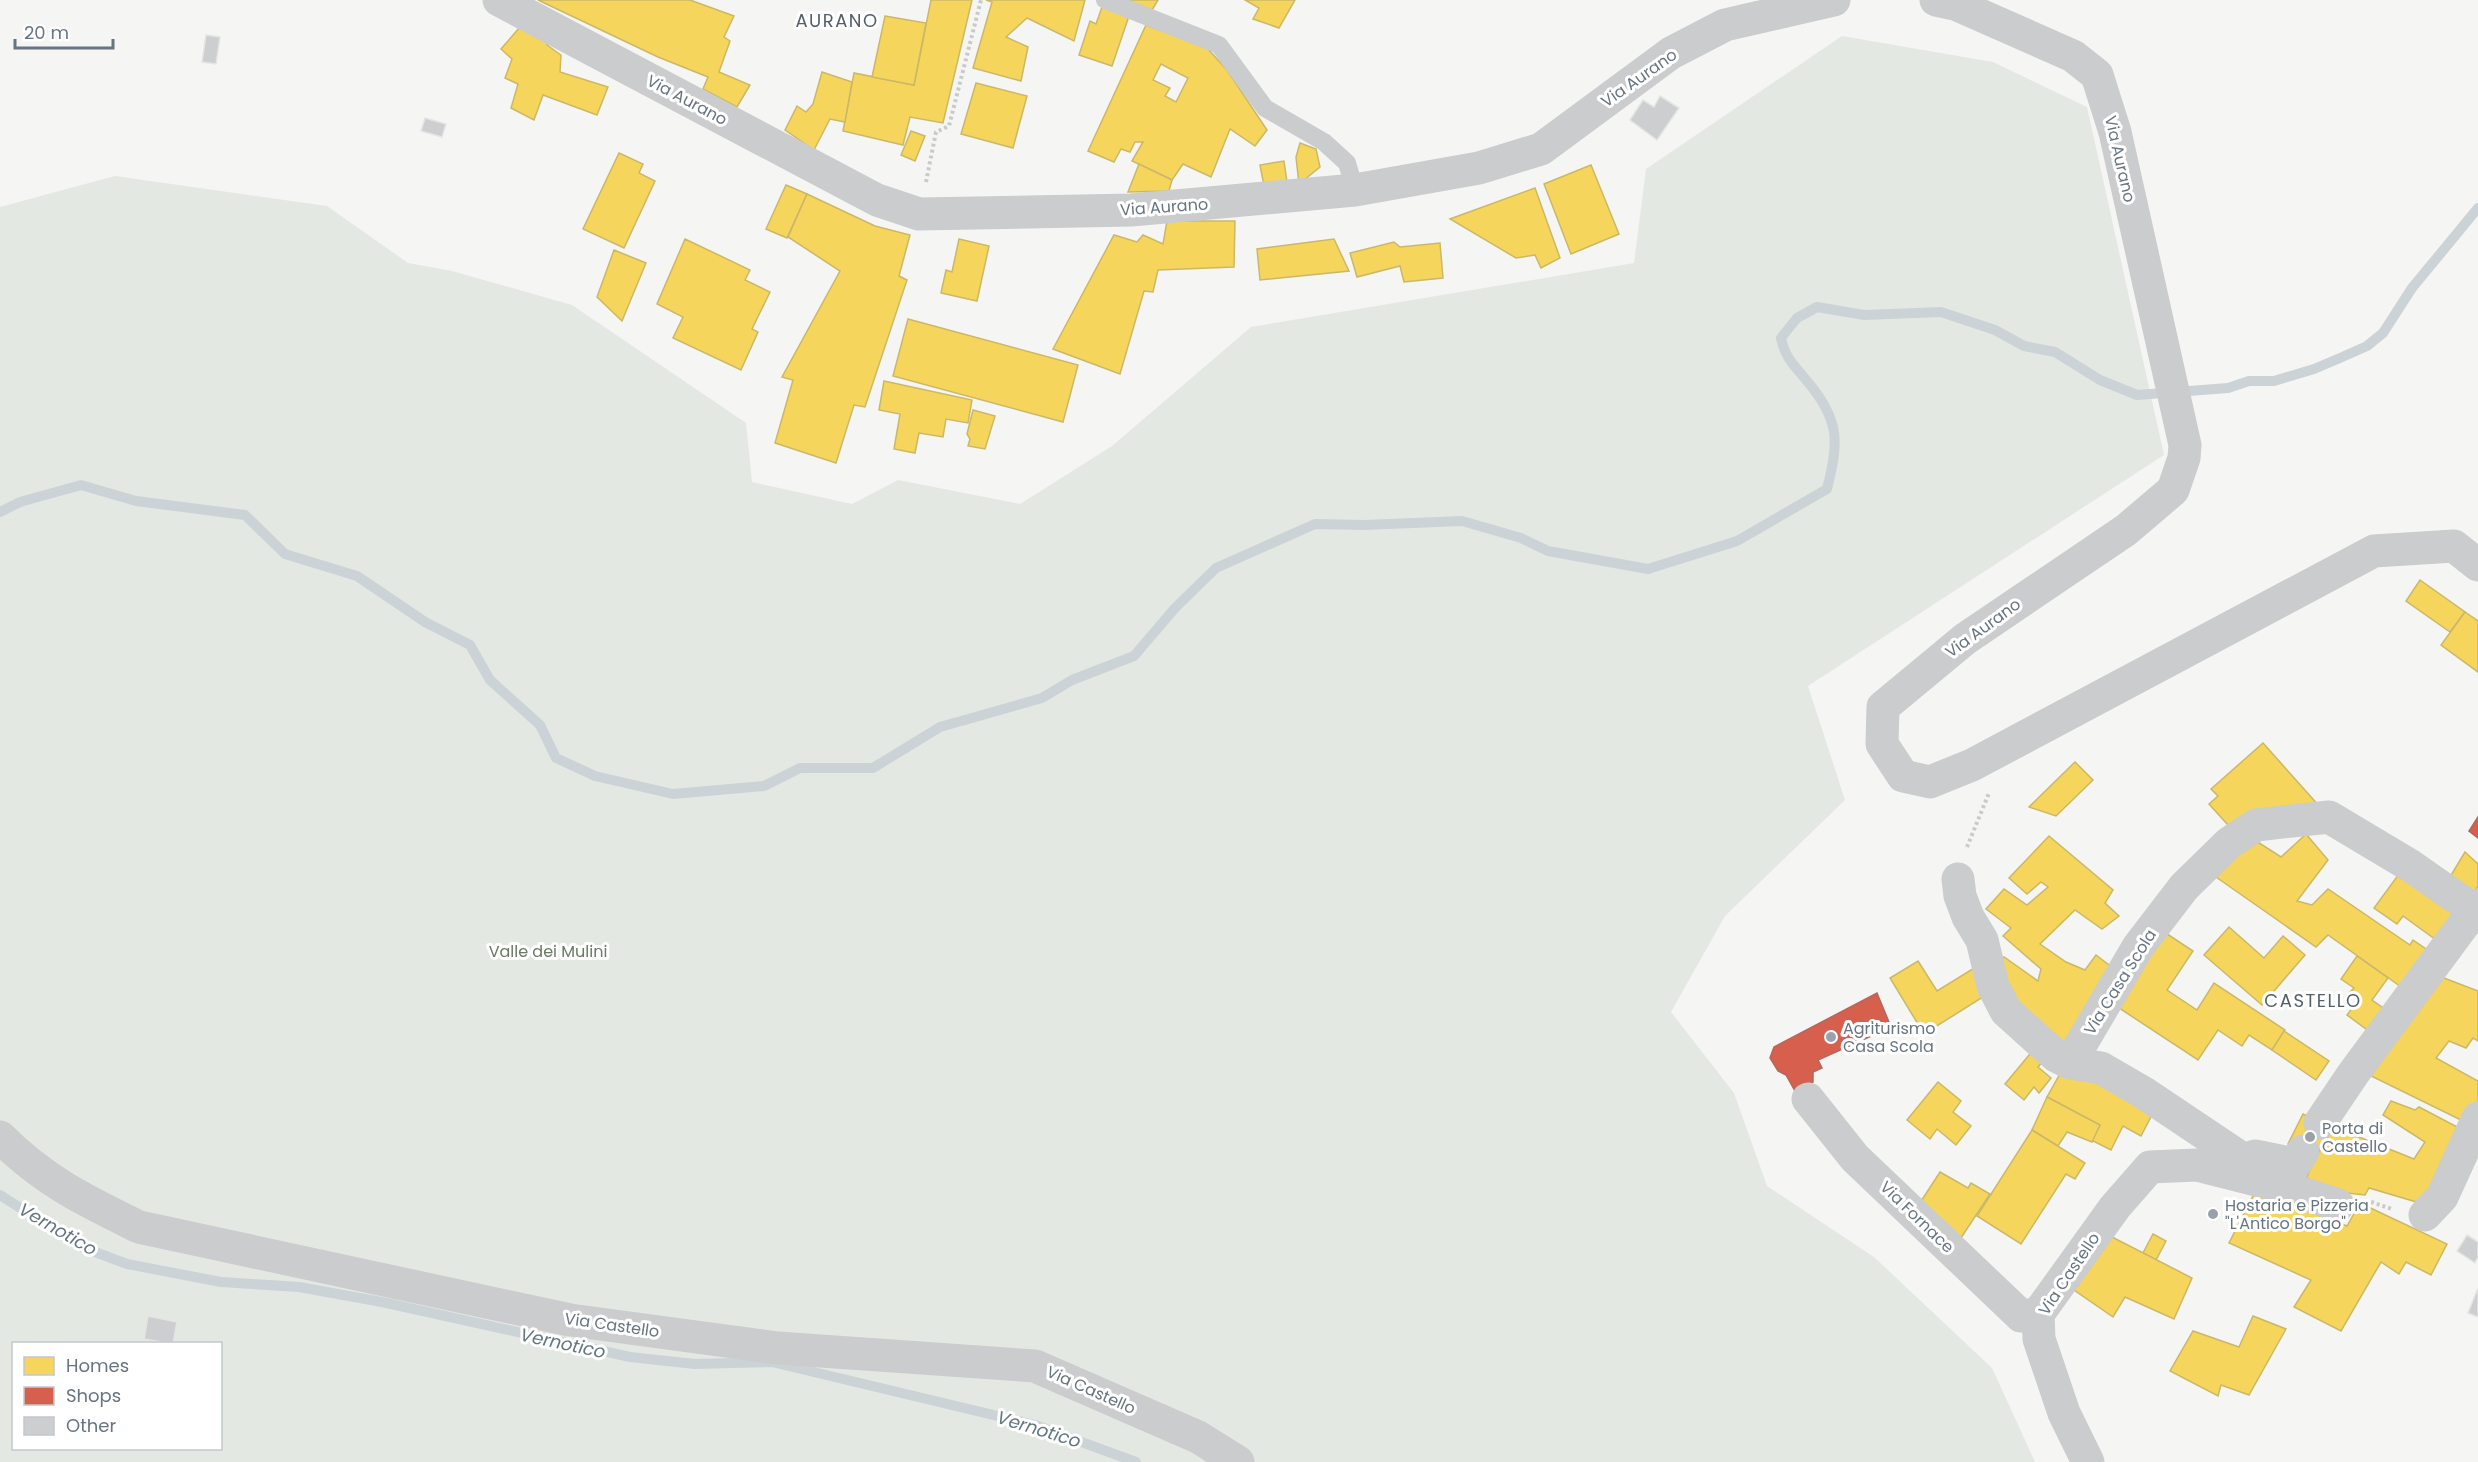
<svg xmlns="http://www.w3.org/2000/svg" width="2478" height="1462" font-family="Poppins,sans-serif">
  <style>
    .green { fill: #e4e8e2; fill-rule: evenodd }
    .homes { fill: #f6d55c; stroke: #cbb867; stroke-width: 1.5; fill-rule: evenodd }
    .shops { fill: #d6604d; stroke: #b5665d; stroke-width: 1.5 }
    .lines { fill: none; stroke-linecap: round; stroke-linejoin: round }
    .stream { stroke: #ccd3d6; stroke-width: 10 }
    .building { fill: #cdcecf; stroke: #e4e4e4; stroke-width: 1.5 }
    .path { stroke: #c9caca; stroke-width: 4; stroke-dasharray: 3 3; stroke-linecap: butt }
    .service { stroke: #cacccd; stroke-width: 18 }
    .minor { stroke: #cacccd; stroke-width: 33 }
    .poi-dot { fill: #99a2aa; stroke: #fff; stroke-width: 2 }
    .labels { text-anchor: middle; dominant-baseline: central; stroke-width: 6; stroke-linejoin: round; paint-order: stroke }
    .street-label { font-size: 16px; fill: #677582; stroke: #fff }
    .park-label { font-size: 16px; fill: #697a65; stroke: #fff }
    .poi-label { font-size: 16px; fill: #677582; stroke: #fff; text-anchor: start }
    .neighbourhood-label { font-size: 18px; letter-spacing: 1.5px; fill: #545f68; stroke: #fff }
    .water-label { font-size: 18px; font-style: italic; fill: #63777f; stroke: #fff }
  </style>
  <rect width="100%" height="100%" fill="#f5f5f4"/>
  <path class="green" d="M1842 36 1993 62 2087 107 2164 455 1808 686 1845 800 1725 916 1671 1012 1734 1093 1767 1186 1874 1257 1992 1368 2035 1462H0V207L115 176 327 206 408 263 452 271 572 305 746 423 752 482 852 504 898 480 1020 504 1112 446 1251 327 1634 263 1646 169ZM14 1344H220V1448H14Z"/>
  <g class="homes">
    <path d="M538 0H690L734 16 724 37 730 41 719 72 750 85 737 107 703 89 708 77 658 57Z"/>
    <path d="M931 0H972L943 123 910 117 903 145 843 131 854 73 914 85Z"/>
    <path d="M986 0H1085L1074 41 1027 18 1006 37 1028 47 1021 81 973 68 992 2Z"/>
    <path d="M1129 0H1158L1149 15Z"/>
    <path d="M1245 0H1295L1279 28 1253 19 1259 8Z"/>
    <path d="M1102 7 1129 16 1112 66 1079 55 1090 21 1096 24Z"/>
    <path d="M885 16 926 23 914 85 872 77Z"/>
    <path d="M1146 25 1207 48 1227 70 1267 130 1255 146 1230 129 1211 177 1183 164 1172 180 1132 161 1143 142H1135L1130 152 1121 149 1114 162 1088 151ZM1161 64 1188 78 1176 102 1165 96 1170 88 1153 80Z"/>
    <path d="M520 27 548 40 547 45 561 55 560 72 608 87 597 115 543 95 534 120 511 108 518 84 505 78 512 59 501 49Z"/>
    <path d="M822 72 852 82 845 122 830 119 814 150 785 130 797 106 806 112 813 104Z"/>
    <path d="M976 83 1027 96 1013 148 961 134Z"/>
    <path d="M911 131 925 136 915 161 901 155Z"/>
    <path d="M1300 143 1316 149 1320 167 1299 184 1296 157Z"/>
    <path d="M619 153 643 164 639 173 655 181 624 248 583 229Z"/>
    <path d="M1284 161 1287 182 1264 186 1260 165Z"/>
    <path d="M1139 164 1172 180 1169 191 1128 192Z"/>
    <path d="M1591 165 1619 234 1571 254 1544 184Z"/>
    <path d="M786 185 807 194 787 238 766 229Z"/>
    <path d="M1535 188 1560 258 1541 268 1535 255 1516 258 1450 219Z"/>
    <path d="M807 194 875 226 910 235 899 276 907 280 865 407 854 405 836 463 775 443 793 380 782 377 840 271 788 237Z"/>
    <path d="M1167 221H1235L1234 267 1158 270 1153 292 1144 291 1120 374 1053 349 1114 235 1137 242 1143 235 1163 244Z"/>
    <path d="M685 239 750 270 745 280 770 292 752 329 758 332 741 370 673 338 683 317 657 304Z"/>
    <path d="M959 239 989 246 977 301 941 293 946 270 952 272Z"/>
    <path d="M1334 239 1349 271 1260 280 1257 249Z"/>
    <path d="M1394 242 1400 247 1440 243 1443 278 1404 282 1400 266 1357 277 1350 253Z"/>
    <path d="M614 250 646 263 622 321 597 297Z"/>
    <path d="M908 319 1078 365 1063 422 893 376Z"/>
    <path d="M884 381 972 400 968 423 946 419 943 437 919 433 915 453 894 449 900 414 879 410Z"/>
    <path d="M973 410 995 416 985 449 968 446 970 439 967 434Z"/>
    <path d="M2420 580 2465 612 2450 632 2406 601Z"/>
    <path d="M2465 612 2478 621V672L2441 645Z"/>
    <path d="M2263 743 2329 817 2237 835 2209 804 2218 796 2211 789Z"/>
    <path d="M2075 762 2093 780 2056 816 2029 807Z"/>
    <path d="M2306 834 2328 860 2297 901 2312 905 2328 889 2410 945 2413 940 2429 951 2404 989 2328 935 2316 947 2213 875 2250 837 2281 857Z"/>
    <path d="M2049 836 2113 890 2105 903 2119 916 2102 929 2075 910 2040 944 2066 962 2085 970 2096 955 2118 972 2066 1061 1991 968 2004 957 2038 981 2041 969 2003 936 2011 928 1986 909 2004 889 2027 905 2048 887 2041 882 2027 894 2009 878Z"/>
    <path d="M2465 852 2478 864V886L2469 900 2444 887Z"/>
    <path d="M2399 874 2461 920 2443 945 2403 916 2397 924 2374 908Z"/>
    <path d="M2229 927 2264 958 2283 936 2305 955 2262 1005 2204 955Z"/>
    <path d="M2158 928 2193 951 2167 990 2197 1010 2214 983 2285 1030 2272 1050 2249 1035 2242 1046 2218 1030 2198 1060 2110 1002Z"/>
    <path d="M2357 956 2388 978 2372 1000 2386 1010 2370 1032 2347 1015 2358 1000 2349 993 2354 988 2341 979Z"/>
    <path d="M1918 961 1937 991 1979 965 1994 990 1924 1034 1890 978Z"/>
    <path d="M2431 973 2478 991V1041L2473 1038 2466 1048 2449 1041 2436 1058 2478 1081V1105L2469 1124 2363 1072Z"/>
    <path d="M2284 1031 2329 1061 2316 1080 2272 1050Z"/>
    <path d="M2034 1049 2045 1059 2038 1067 2051 1078 2039 1093 2034 1087 2024 1100 2005 1084Z"/>
    <path d="M2065 1065 2154 1111 2141 1136 2123 1126 2111 1150 2091 1140 2100 1125 2047 1097Z"/>
    <path d="M1938 1082 1961 1101 1953 1112 1971 1126 1956 1145 1937 1129 1930 1139 1907 1120Z"/>
    <path d="M2047 1097 2100 1125 2092 1142 2067 1132 2058 1146 2032 1130Z"/>
    <path d="M2391 1101 2415 1110 2419 1107 2465 1131 2430 1206 2369 1188 2365 1195 2302 1188 2315 1158 2334 1127 2414 1159 2425 1142 2383 1115Z"/>
    <path d="M2303 1114 2332 1130 2315 1158 2288 1144Z"/>
    <path d="M2032 1130 2085 1163 2075 1179 2066 1174 2021 1244 1977 1216Z"/>
    <path d="M1940 1172 1968 1188 1971 1183 1990 1194 1953 1250 1914 1212Z"/>
    <path d="M2256 1190 2347 1226 2360 1203 2447 1244 2431 1275 2406 1262 2399 1274 2381 1262 2341 1331 2294 1307 2311 1280 2229 1243Z"/>
    <path d="M2153 1234 2166 1241 2156 1260 2143 1253Z"/>
    <path d="M2112 1237 2192 1278 2174 1319 2125 1297 2113 1317 2074 1290Z"/>
    <path d="M2253 1316 2286 1329 2249 1395 2221 1385 2218 1396 2170 1371 2193 1331 2239 1347Z"/>
  </g>
  <g class="shops">
    <path d="M2478 817V838L2469 831Z"/>
    <path d="M1877 993 1891 1027 1818 1060 1822 1068 1813 1072V1082L1795 1091 1786 1075 1778 1071 1770 1058 1774 1047Z"/>
  </g>
  <g class="lines">
    <g class="stream">
      <path d="M0 512 20 502 81 485 136 501 245 515 285 554 357 576 425 622 470 645 490 680 540 725 556 758 595 776 673 794 764 786 800 768H873L940 727 1042 698 1072 680 1134 656 1175 608 1216 568 1315 524 1364 525 1462 521 1521 538 1548 551 1648 569 1737 541 1827 489C1839 441 1840 420 1807 381 1794 365 1785 358 1781 338L1797 318 1817 307 1864 315 1941 312 1995 330 2024 346 2055 352 2100 380 2137 395 2228 388 2249 381H2274L2314 369 2340 358 2367 346 2383 333 2412 288 2478 208"/>
      <path d="M0 1195 82 1247 127 1264 221 1282 299 1287 382 1302 630 1357 695 1364 772 1362 1035 1425 1136 1462"/>
    </g>
  </g>
  <g class="building">
    <path d="M206 35 220 37 216 64 202 62Z"/>
    <path d="M1660 96 1679 108 1657 140 1630 120 1643 100 1654 107Z"/>
    <path d="M425 118 446 124 442 137 421 131Z"/>
    <path d="M2467 1235 2478 1242V1257L2475 1263 2457 1251Z"/>
    <path d="M2478 1288V1317L2468 1313Z"/>
    <path d="M148 1316 177 1322 173 1344 144 1339Z"/>
  </g>
  <g class="lines">
    <g class="path">
      <path d="M926 182 936 132 949 126 981 0"/>
      <path d="M1967 847 1989 793"/>
      <path d="M2371 1202 2392 1209"/>
    </g>
    <path class="service" d="M1105 0 1219 45 1265 108 1324 142 1347 163 1355 190"/>
    <g class="minor">
      <path d="M499 0 877 200 919 214 1131 210 1355 190 1479 168 1541 149 1671 53 1725 25 1834 0"/>
      <path d="M1936 0 1955 4 2073 56 2097 75 2115 132 2185 445 2184 458 2173 490 2126 530 1965 639 1883 707 1882 744 1903 776 1930 782 1972 765 2374 551 2454 546 2478 565"/>
      <path d="M1958 879 1960 896 1968 917 1982 940 1993 986 2006 1011 2056 1056 2070 1063 2101 1068 2144 1093 2244 1160"/>
      <path d="M2070 1063 2138 947 2184 887 2229 843 2256 825 2329 817 2411 866 2474 910"/>
      <path d="M1808 1099 1855 1158 2021 1316 2038 1314"/>
      <path d="M2320 1123 2353 1074 2478 905"/>
      <path d="M0 1137C44 1181 84 1200 139 1227L570 1320 778 1348 1035 1366 1198 1437 1238 1462"/>
      <path d="M2225 1167 2255 1156 2295 1164 2303 1151"/>
      <path d="M2425 1215 2442 1197 2478 1118"/>
      <path d="M2088 1462 2064 1413 2039 1339 2038 1314 2115 1207 2150 1167 2197 1165 2280 1186 2338 1205"/>
    </g>
  </g>
  <g class="poi-dot">
    <circle cx="1831" cy="1037" r="6"/>
    <circle cx="2310" cy="1137" r="6"/>
    <circle cx="2213" cy="1214" r="6"/>
  </g>
  <g class="labels">
    <g class="street-label">
      <text transform="translate(1639 78) rotate(-35)">Via Aurano</text>
      <text transform="translate(687 100) rotate(28)">Via Aurano</text>
      <text transform="translate(2120 159) rotate(77)">Via Aurano</text>
      <text transform="translate(1164 207) rotate(-4)">Via Aurano</text>
      <text transform="translate(1983 628) rotate(-36)">Via Aurano</text>
      <text transform="translate(2120 982) rotate(-58)">Via Casa Scola</text>
      <text transform="translate(1917 1217) rotate(44)">Via Fornace</text>
      <text transform="translate(2069 1274) rotate(-56)">Via Castello</text>
      <text transform="translate(612 1325) rotate(8)">Via Castello</text>
      <text transform="translate(1091 1390) rotate(24)">Via Castello</text>
    </g>
    <g class="park-label">
      <text x="548" y="951">Valle dei Mulini</text>
    </g>
    <g class="poi-label">
      <text x="1843" y="1028">Agriturismo<tspan x="1843" dy="18">Casa Scola</tspan></text>
      <text x="2322" y="1128">Porta di<tspan x="2322" dy="18">Castello</tspan></text>
      <text x="2225" y="1205">Hostaria e Pizzeria<tspan x="2225" dy="18">"L'Antico Borgo"</tspan></text>
    </g>
    <g class="neighbourhood-label">
      <text x="837" y="20">AURANO</text>
      <text x="2313" y="1000">CASTELLO</text>
    </g>
    <g class="water-label">
      <text transform="translate(58 1229) rotate(30)">Vernotico</text>
      <text transform="translate(563 1343) rotate(12)">Vernotico</text>
      <text transform="translate(1039 1429) rotate(17)">Vernotico</text>
    </g>
  </g>
  <rect x="12" y="1342" width="210" height="108" fill="#ffffff" stroke="#c2c8cd" stroke-width="1.5"/>
  <rect x="24" y="1357" width="30" height="18" fill="#f6d55c" stroke="#c2c8cd" stroke-width="1.5"/>
  <text x="66" y="1372" font-size="18" fill="#677582">Homes</text>
  <rect x="24" y="1387" width="30" height="18" fill="#d6604d" stroke="#c2c8cd" stroke-width="1.5"/>
  <text x="66" y="1402" font-size="18" fill="#677582">Shops</text>
  <rect x="24" y="1417" width="30" height="18" fill="#cdcecf" stroke="#c2c8cd" stroke-width="1.5"/>
  <text x="66" y="1432" font-size="18" fill="#677582">Other</text>
  <path d="M15 39v9h98v-9" fill="none" stroke="#677582" stroke-width="3"/>
  <text x="24" y="39" font-size="18" fill="#677582" stroke="#ffffff" stroke-width="4.5" paint-order="stroke">20 m</text>
</svg>
